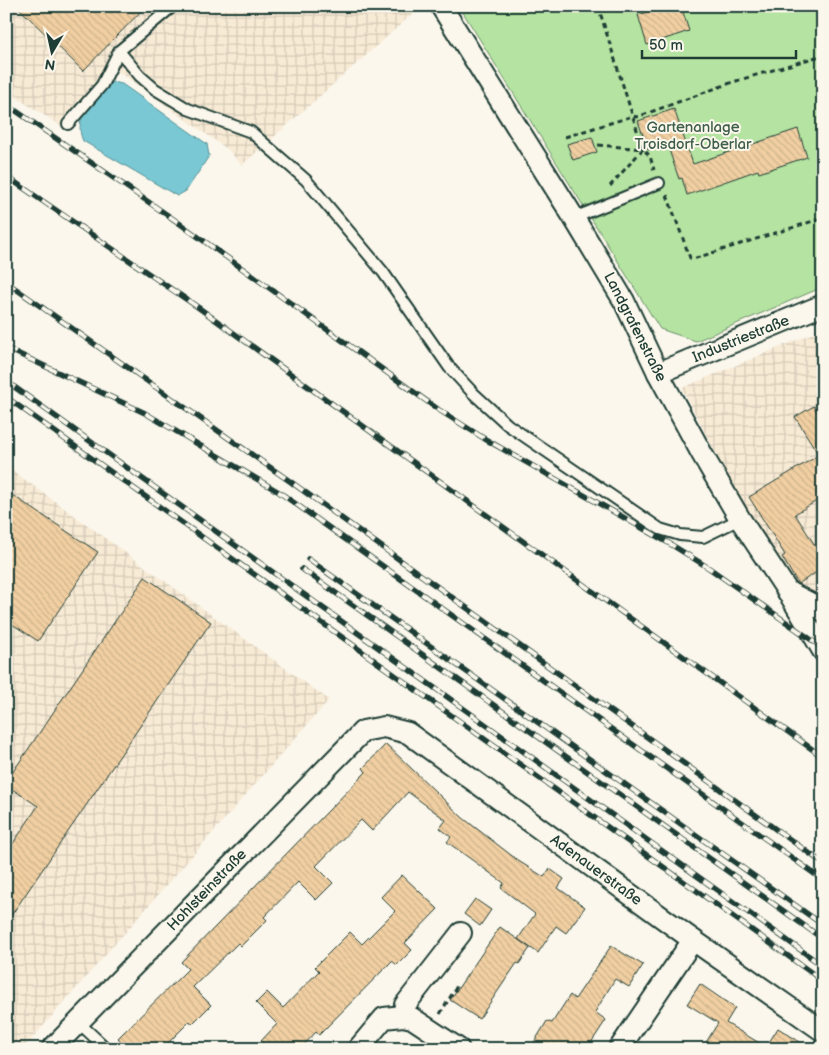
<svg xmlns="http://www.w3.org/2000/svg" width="829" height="1055" font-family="'Balsamiq Sans',sans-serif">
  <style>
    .industrial { fill: url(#industrial-grid) }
    .green { fill: #b5e3a1; stroke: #6a906a }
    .water { fill: #79c8d4; stroke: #559094 }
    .building { fill: url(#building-back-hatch); stroke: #1f3d34 }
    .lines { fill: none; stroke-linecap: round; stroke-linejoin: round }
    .lane-casing { stroke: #1f3d34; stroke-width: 14 }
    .street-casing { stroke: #1f3d34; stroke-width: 24 }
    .path { stroke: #1f3d34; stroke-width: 3; stroke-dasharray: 5 4; stroke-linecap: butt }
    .lane { stroke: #fbf7ec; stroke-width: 10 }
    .street { stroke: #fbf7ec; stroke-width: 20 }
    .rail-casing { stroke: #1f3d34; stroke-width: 5.5 }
    .rail { stroke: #fbf7ec; stroke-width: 4; stroke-dasharray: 11; stroke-linecap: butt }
    .labels { text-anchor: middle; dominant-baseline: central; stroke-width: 4; stroke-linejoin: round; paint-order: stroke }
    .park-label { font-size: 15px; fill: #3d5e4a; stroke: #fbf7ec }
    .street-label { font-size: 15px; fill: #1f3d34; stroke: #fbf7ec }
  </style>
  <defs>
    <pattern id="industrial-grid" width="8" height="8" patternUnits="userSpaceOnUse" patternTransform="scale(1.25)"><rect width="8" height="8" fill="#f8ebd6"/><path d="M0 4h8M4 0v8" fill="none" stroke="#d4cab8"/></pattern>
    <pattern id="building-back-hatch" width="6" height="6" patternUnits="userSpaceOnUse" patternTransform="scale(1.25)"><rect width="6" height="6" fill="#f1cfa2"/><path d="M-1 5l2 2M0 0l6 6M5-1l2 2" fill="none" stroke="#ceb38c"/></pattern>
  </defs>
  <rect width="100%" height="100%" fill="#fbf7ec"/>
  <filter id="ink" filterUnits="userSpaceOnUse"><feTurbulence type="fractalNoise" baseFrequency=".02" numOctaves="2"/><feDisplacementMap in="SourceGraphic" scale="10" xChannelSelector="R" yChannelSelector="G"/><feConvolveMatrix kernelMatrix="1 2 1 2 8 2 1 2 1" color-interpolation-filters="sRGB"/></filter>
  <g filter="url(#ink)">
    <g class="industrial">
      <path d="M6 6H413L416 11 242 165 227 149 115 69 61 126 6 91Z"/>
      <path d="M823 329V600L796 590 744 508 682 388Z"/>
      <path d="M6 466 329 700 23 1049H6Z"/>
    </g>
    <path class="green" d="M459 6H823V287L696 341 660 329Z"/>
    <path class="water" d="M112 82 122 84 207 144 209 156 186 191 177 196 83 141C72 117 94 95 112 82Z"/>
    <g class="building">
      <path d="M17 6H146L83 71Z"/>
      <path d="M667 6H681L689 31 647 45 638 15Z"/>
      <path d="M674 109 693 164 798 129 807 157 759 173 758 170 687 195 682 178 679 179 667 144 648 150 638 121Z"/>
      <path d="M592 137 597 152 573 160 567 144Z"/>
      <path d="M814 406 823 420V497L795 514 823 558V568L798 584 782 557 785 555 749 497 819 455 795 417Z"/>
      <path d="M6 491 98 552 38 641 6 620Z"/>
      <path d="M145 577 211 622 6 923V854L38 806 6 785V782Z"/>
      <path d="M386 744 463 818 520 862 544 877 550 869 564 879 558 888 585 907 566 933 556 926 538 953 518 939 535 914 501 888 504 883 447 842 451 837 440 828 446 820 408 792 372 831 361 820 316 866 333 883 316 900 298 882 264 917 267 920 241 946 238 943 193 987 211 1005 192 1024 190 1021 162 1049H128L118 1038 188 969 181 962 366 772 363 768Z"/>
      <path d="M402 875 438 909 405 943 412 950 397 965 392 961 319 1035 316 1032 300 1049H269L261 1041 277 1024 256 1003 267 992 283 1008 319 971 315 967 350 932 362 944 395 911 381 897Z"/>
      <path d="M475 899 491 910 480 926 464 914Z"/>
      <path d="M500 927 530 948 519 964 517 963 479 1019 450 1000Z"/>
      <path d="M611 946 643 965 629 987 615 979 595 1012 606 1020 587 1049H530L547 1021 552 1023 570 995 575 999Z"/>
      <path d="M700 984 735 1008 726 1023 766 1047 778 1028 811 1049H702L718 1023 687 1004Z"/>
    </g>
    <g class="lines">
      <g class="lane-casing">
        <g id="lane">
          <path d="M119 51 140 76 155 89 188 109 251 132 306 180 383 272 449 367 473 393 508 425 660 529 680 535 703 537 740 519"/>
          <path d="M68 124 102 85 119 51 173 6"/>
          <path d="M574 218 659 183"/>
          <path d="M78 1022 107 1049"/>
        </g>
      </g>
      <g class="street-casing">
        <g id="street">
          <path d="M441 6 574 218 624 301 658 373 702 454 740 519 788 592 823 651"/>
          <path d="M658 373 823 305"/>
          <path d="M788 592 823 610"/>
          <path d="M403 1016 405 1005 461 933"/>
          <path d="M52 1049 363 731 384 727 408 733 693 940 823 1031"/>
          <path d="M358 1049 384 1018 403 1016 412 1018 459 1049"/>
          <path d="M619 1049 693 940"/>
        </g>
      </g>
      <g class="path">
        <path d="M598 6 643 149 650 156 654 170"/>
        <path d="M565 137 633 116 637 117 733 82 823 55"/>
        <path d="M598 145 643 149 610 186"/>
        <path d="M667 195 690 258H696L823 218"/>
        <path d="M440 1014 457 986 459 987"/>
      </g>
      <use href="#lane" class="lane"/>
      <use href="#street" class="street"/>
      <g class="rail-casing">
        <g id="rail">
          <path d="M6 104 179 223 439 410 485 439 667 542 709 568 823 648"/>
          <path d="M6 176 199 308 823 757"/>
          <path d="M6 282 291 482 823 863"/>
          <path d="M6 348 145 413 279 492 823 880"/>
          <path d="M6 381 823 966"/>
          <path d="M6 397 823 981"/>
          <path d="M308 559 823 925"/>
          <path d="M302 569 823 939"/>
        </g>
      </g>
      <use href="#rail" class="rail"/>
    </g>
  </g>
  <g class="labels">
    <g class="park-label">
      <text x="693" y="127">Gartenanlage<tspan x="693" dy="17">Troisdorf-Oberlar</tspan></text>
    </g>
    <g class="street-label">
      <text transform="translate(635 327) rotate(63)">Landgrafenstraße</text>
      <text transform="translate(741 339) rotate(-22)">Industriestraße</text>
      <text transform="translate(596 870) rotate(36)">Adenauerstraße</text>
      <text transform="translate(207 890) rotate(-46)">Hohlsteinstraße</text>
    </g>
  </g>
  <rect width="829" height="1055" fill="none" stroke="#fbf7ec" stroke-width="25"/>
  <rect x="12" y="12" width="804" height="1030" fill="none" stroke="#1f3d34" stroke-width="2" filter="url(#ink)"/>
  <g transform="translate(52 52) rotate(189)" stroke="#fbf7ec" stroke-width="4" paint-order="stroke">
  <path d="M0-4L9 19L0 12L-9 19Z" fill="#1f3d34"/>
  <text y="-8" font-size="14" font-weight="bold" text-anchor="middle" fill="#1f3d34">N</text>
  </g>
  <path d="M642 50v8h154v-8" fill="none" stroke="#1f3d34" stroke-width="2.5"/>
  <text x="649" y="50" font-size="15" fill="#1f3d34" stroke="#fbf7ec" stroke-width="4" paint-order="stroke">50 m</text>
</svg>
